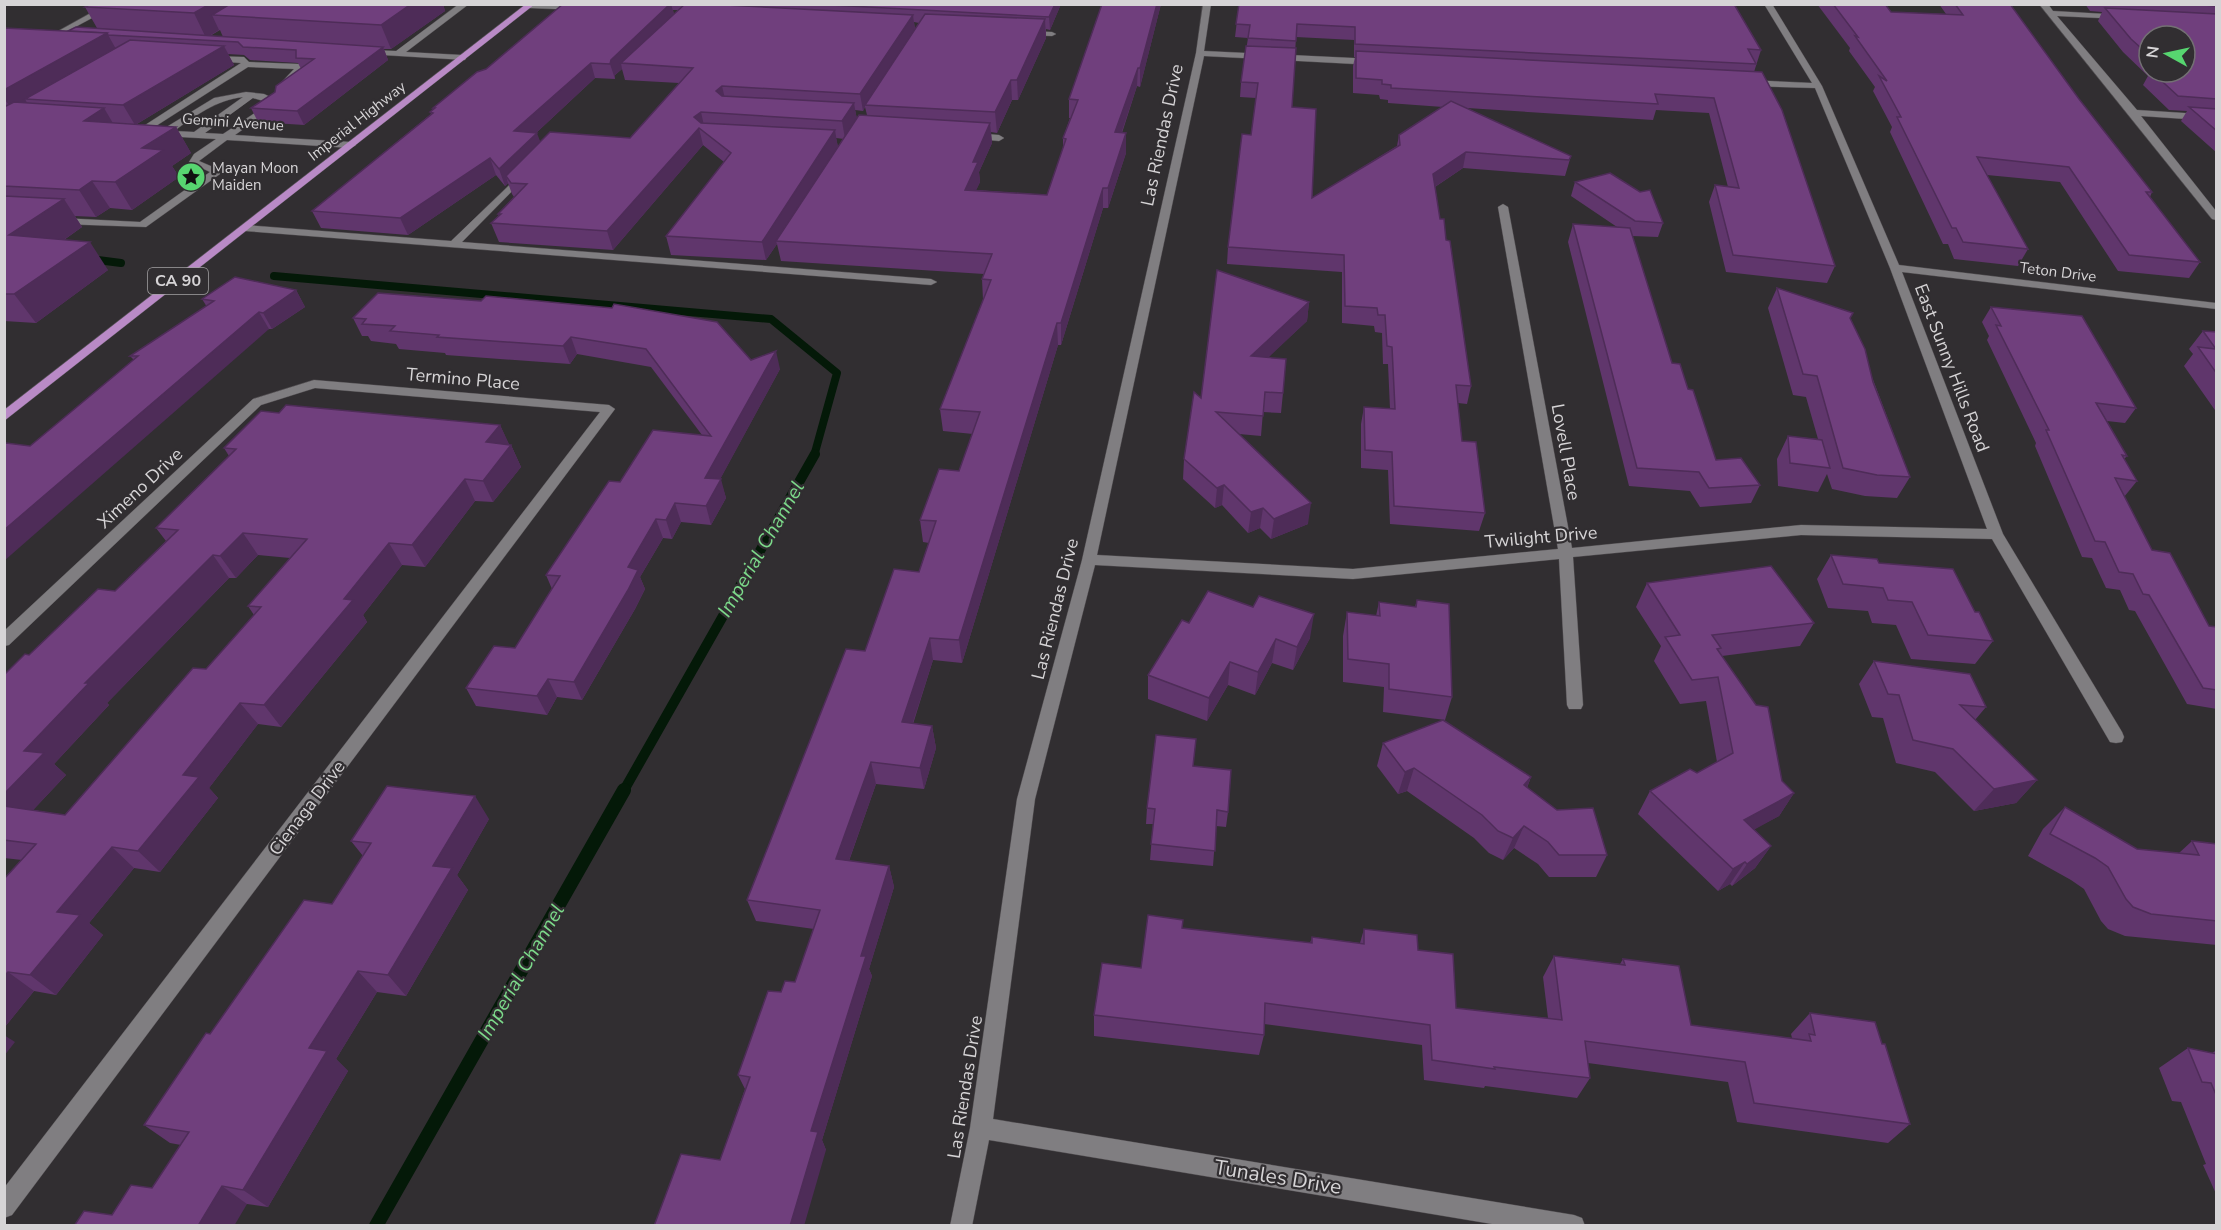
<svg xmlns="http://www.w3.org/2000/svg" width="2221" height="1230" font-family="'Nunito Sans',sans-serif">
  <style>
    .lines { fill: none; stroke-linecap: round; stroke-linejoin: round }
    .stream-far2 { stroke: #041908; stroke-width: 8 }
    .stream-far1 { stroke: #041908; stroke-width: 10 }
    .stream { stroke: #041908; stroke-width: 14 }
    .minor-casing { stroke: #4e4b4e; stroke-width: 1 }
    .major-casing { stroke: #4e4b4e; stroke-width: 1 }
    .minor { fill: #807e81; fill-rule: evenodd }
    .major { fill: #b98ac6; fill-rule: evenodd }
    .wall { fill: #60366c; fill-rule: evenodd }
    .shaded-wall { fill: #4e2c58 }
    .building { fill: #703f7d; stroke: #4e2c58; stroke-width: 1.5 }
    .labels { text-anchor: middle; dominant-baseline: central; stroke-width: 4.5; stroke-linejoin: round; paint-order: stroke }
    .far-street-label { font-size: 15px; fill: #d6d4d6; stroke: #312e31 }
    .far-poi-label { font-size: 15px; fill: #d6d4d6; stroke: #312e31; text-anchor: start }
    .shield { fill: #312e31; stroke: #a4a2a4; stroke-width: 1.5 }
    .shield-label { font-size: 16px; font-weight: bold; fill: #d6d4d6 }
    .street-label { font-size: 18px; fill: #d6d4d6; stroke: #312e31 }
    .water-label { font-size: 20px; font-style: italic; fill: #7cd98a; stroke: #312e31 }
    .near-street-label { font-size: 21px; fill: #d6d4d6; stroke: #312e31 }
  </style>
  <rect width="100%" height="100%" fill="#312e31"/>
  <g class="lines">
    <g class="stream-far2">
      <path d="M90 259 121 263"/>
      <path d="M274 276 771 319 837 373 814 456"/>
    </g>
    <path class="stream-far1" d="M623 792 815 454"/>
    <path class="stream" d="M376 1226 624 790"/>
    <g class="minor-casing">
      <g id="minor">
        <path d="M107 4H118L66 32 73 33V37L53 34Z"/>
        <path d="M459 4H469L406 52 462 55 466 58 465 60 366 54 362 52 366 50 396 51Z"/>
        <path d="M526 4 580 6 584 8 580 10 529 8Z"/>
        <path d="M1203 4H1211L1204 51 1374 59 1378 62 1374 65 1204 56 1097 555 1353 569 1558 549 1498 207 1503 204 1508 207 1572 548 1801 525 1987 529 1890 268 1815 88 1749 86 1745 83 1749 80 1812 83 1764 4H1772L1822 86 1899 265 2216 303V309L1902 272 2003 534 2122 732 2124 737 2122 742 2116 743 2110 742 1992 539 1801 535 1573 557 1583 705 1581 709H1569L1567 705 1559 559 1353 579 1095 565 1035 799 993 1119 1574 1215 1582 1218 1585 1226H1504L989 1140 972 1226H950L970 1128 1017 799 1082 560 1196 53Z"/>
        <path d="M2039 4H2048L2053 11 2124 15V19H2121L2057 16 2137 110 2216 115V121L2141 116 2216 211V220L2212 219Z"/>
        <path d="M1026 31 1052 32 1056 34 1052 36 1023 35 1022 33Z"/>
        <path d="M210 56 244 57 249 62 299 64 303 67 297 78 283 88 279 85 294 69 248 67 145 133H139V129L241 63 213 61 210 60Z"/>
        <path d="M246 92 264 94 281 102 235 135 351 142 356 145 351 148 227 140 199 161 220 170V174L146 227 61 224 56 221 61 218 140 222 210 172 189 162 194 154 216 139 163 136 160 135V131L214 98ZM243 97 194 132 174 131C195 116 216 100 243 97ZM253 98 270 103 223 134 205 133Z"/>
        <path d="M972 133 999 135 1004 138 999 141 969 138 967 136Z"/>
        <path d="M523 172 528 175 526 177 462 242 931 279 937 282 931 285 245 231 240 228 245 225 451 241Z"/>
        <path d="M314 380 609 405 615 409 12 1215 4 1218V1188L600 412 315 388 261 405 9 645 4 646V631L253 399Z"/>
      </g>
    </g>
    <g class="major-casing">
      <path id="major" d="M526 4H535L4 421V410Z"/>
    </g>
    <use href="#minor" class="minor"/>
    <use href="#major" class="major"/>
  </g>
  <g class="wall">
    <path d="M91 4H443L445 11 391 49H384L388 60 304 125 258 122 251 108 275 92 301 69 298 63 250 60 244 55 228 54 234 65 137 124 176 127 191 153 172 166 179 177 132 210 110 208 96 217 75 216 82 227 64 240 108 270 36 323 4 321V28L68 31 97 28 85 7ZM220 30 223 37 210 36Z"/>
    <path d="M563 4H1061L1050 30 1046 29V38L1018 100H1012L997 133 991 132 992 143 979 172 980 182 976 190 1047 195 1063 149V138L1070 118H1069V99L1102 4H1161L1140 87 1137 86 1122 133 1126 153 1108 208H1103L1061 345H1058L962 663 933 660 913 724 932 726 936 748 924 789 876 784 849 861 889 866 894 887 869 969 872 976 822 1140 826 1150 720 1160 745 1089 738 1075 781 992 795 982 814 929 756 921 747 900 865 651 919 572 929 543 923 542 920 520 959 471 973 434 943 431 940 409 983 300 982 279 984 274 781 261 777 244 766 260 671 255 666 236 724 162 703 145 613 250 499 242 491 223 499 215 498 214 514 197 512 194 508 183 505 186 496 175 408 235 321 228 312 211 431 114 430 112 434 109 433 108 486 69ZM673 10H679L674 15ZM914 22 919 23 915 29ZM622 69 625 80 679 83 630 138 540 142 536 133 595 78 615 79V75ZM865 107 867 115 857 119 855 110 863 111ZM836 138 844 139 838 147Z"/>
    <path d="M1239 4 1761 50 1754 72 1835 266 1827 283 1726 272 1709 202 1715 185 1728 187 1709 113 1656 110 1653 120 1467 108 1571 156 1565 176 1463 168 1435 187 1440 219 1446 240 1471 386 1467 404 1458 403 1462 441 1485 513 1479 531 1390 524 1388 470 1361 468V424L1364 407 1390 409 1388 364H1383L1382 333 1375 332 1374 326 1342 323V272L1227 264 1228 247 1251 135 1256 98 1240 97 1241 82 1248 38 1235 37ZM1296 37 1354 40V57H1355L1353 66V93L1379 95 1380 99 1388 100V103L1443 107 1399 135 1397 146 1312 198 1292 107Z"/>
    <path d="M1817 4H1885L1891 12 1946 14 1939 4H2010L2079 99 2152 192 2150 197 2200 262 2189 278 2118 271 2060 182 1987 175 2028 249 2018 266 1954 259 1948 244H1943L1890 132 1892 127 1873 91 1875 87 1849 51 1850 48Z"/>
    <path d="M2085 4H2217V153L2181 121 2187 111 2169 110 2143 85 2148 76 2123 52 2098 21 2102 12 2090 11ZM2149 36 2185 72H2149Z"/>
    <path d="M1575 182 1663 223 1658 237 1632 236 1672 363 1688 389 1716 460 1760 485 1751 503 1700 507 1690 491 1629 486 1568 242 1573 224 1617 227 1571 196Z"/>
    <path d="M1777 288 1850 319 1910 477 1897 498 1865 496 1832 489 1827 474 1818 492 1778 486 1777 459 1788 436 1818 439 1806 397 1793 395 1768 308Z"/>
    <path d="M296 290 305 307 272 329H269L30 446 134 360 130 356 207 307 202 299Z"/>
    <path d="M378 293 751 360 780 369 720 479 726 498 711 525 681 522 672 539 663 538 640 577 645 589 635 609 582 700 557 697 547 715 476 706 466 688 515 648 552 589 546 575 620 482 702 435 651 367 577 354 570 364 446 355 445 353 399 349 396 344 371 341 368 336H362L353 318Z"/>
    <path d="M1309 302 1307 321 1268 357 1283 393 1281 413 1263 412 1261 436 1239 434 1308 524 1271 539 1260 528 1248 533 1222 505 1215 508 1183 479 1184 459 1201 398Z"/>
    <path d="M1991 307 2136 408 2125 423 2107 421 2127 456 2124 459 2137 481 2124 497 2152 550 2209 626 2217 627V709L2187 704 2135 611 2129 610 2120 590 2106 588 2092 558 2082 557 2035 446 2036 443 1987 340 1989 336 1982 322Z"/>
    <path d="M2203 331 2217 332V413L2184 366 2193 354 2189 349Z"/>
    <path d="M279 413 500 425 509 445H511L521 467 493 502 475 501 425 567 402 565 363 615 367 622 281 727 258 724 209 788 218 798 160 872 134 868 89 923 103 935 56 995 34 991 4 1028V879L22 860 4 858V675L29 655 115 591 166 541 156 528 229 456 224 448ZM258 555 290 558 248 606 254 615 206 669 65 815 33 810 66 775 54 764 109 705 107 703 229 578H236Z"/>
    <path d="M1831 555 1975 612 1993 641 1975 664 1911 659 1896 625 1872 623 1868 611 1828 608 1817 579Z"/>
    <path d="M1647 583 1814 623 1800 646 1722 656 1782 781 1794 793 1779 816 1754 829 1771 846 1755 868 1732 886 1730 884 1718 891 1638 814 1650 791 1697 773 1717 762 1706 701 1680 704 1654 661 1661 646 1636 607Z"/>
    <path d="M1417 600 1452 697 1445 720 1383 712 1384 687 1343 682V636L1347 612 1376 616 1379 602 1415 607Z"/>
    <path d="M1189 623 1310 638 1293 670 1272 663 1255 695 1228 685 1207 721 1148 699V675Z"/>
    <path d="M1874 661 1986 707 1975 720 2037 780 2016 803 1974 811 1935 772 1896 763 1883 718 1872 717 1859 684Z"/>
    <path d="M1383 743 1531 777 1527 788 1607 855 1596 877H1549L1538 864 1514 848 1503 860 1489 853 1474 838 1407 791 1398 794 1377 766Z"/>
    <path d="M1194 766 1228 812 1226 827 1216 826 1213 866 1150 860 1153 824H1146L1147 808Z"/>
    <path d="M2065 807 2137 849 2179 853 2192 841 2217 844V945L2125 936 2108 929 2101 921 2084 889 2071 880 2028 856 2043 829Z"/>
    <path d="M489 819 457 875 468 890 406 996 377 992 336 1059 348 1071 268 1207 247 1204 112 1215 152 1188 181 1145 170 1143 144 1125 210 1034 332 904 363 856 351 841Z"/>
    <path d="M1182 928 1310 943 1312 937 1360 943 1364 929 1418 950 1456 1008 1548 1018 1543 977 1554 956 1620 964 1623 959 1691 1025 1792 1038 1791 1034 1810 1013 1882 1044 1910 1124 1888 1143 1737 1122 1728 1082 1588 1063 1590 1078 1577 1098 1485 1086 1484 1088 1424 1080 1422 1045 1264 1024V1035L1259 1055 1094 1036V1015Z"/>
    <path d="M2188 1048 2212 1053 2217 1050V1196L2203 1165 2206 1164 2181 1102 2172 1101 2159 1068Z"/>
  </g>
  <g class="shaded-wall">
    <path d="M210 4H262L212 15 219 30 206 38 194 13Z"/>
    <path d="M411 4H443L445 11 391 49 381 25Z"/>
    <path d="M670 4H671L675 18 621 63 622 69 615 75V79L610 64 611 60Z"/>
    <path d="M1055 4H1061L1050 30 1049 17Z"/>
    <path d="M1157 4H1161L1140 87V68Z"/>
    <path d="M913 15 915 31 865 105V107L863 111 860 94Z"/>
    <path d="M1045 19 1046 38 1018 100 1017 80Z"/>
    <path d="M107 33 121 58 25 99 31 110 17 118 4 98V90Z"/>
    <path d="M224 46 234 65 135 125 123 105Z"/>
    <path d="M383 47 388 60 304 125 297 111Z"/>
    <path d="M591 63 595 78 520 148 514 131Z"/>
    <path d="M1138 68 1137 86 1115 152V132Z"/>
    <path d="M1011 80 1012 100 997 133 995 112Z"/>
    <path d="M722 86 726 103 716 91Z"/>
    <path d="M854 103 857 120 845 139 842 121Z"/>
    <path d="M104 108 120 135 84 121Z"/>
    <path d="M701 112 705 130 699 128 703 145 613 250 607 231 694 117Z"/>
    <path d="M990 123 992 143 979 172 980 182 967 210 965 190 973 162Z"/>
    <path d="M176 127 191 153 172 166 179 177 132 210 115 182 142 148Z"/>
    <path d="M835 130 838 148 776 241 777 244 766 260 762 242Z"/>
    <path d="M537 133 543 149 506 176 508 183 505 186 499 169Z"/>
    <path d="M1126 133V153L1108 208V188Z"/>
    <path d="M1466 152 1463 168 1430 190 1433 174Z"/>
    <path d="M490 158 496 175 408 235 400 218Z"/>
    <path d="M92 181 110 208 96 217 79 190Z"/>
    <path d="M1103 188V208L1061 345V323Z"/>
    <path d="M64 199 82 227 29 264 9 235Z"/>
    <path d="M90 242 108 270 36 323 14 294Z"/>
    <path d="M296 290 305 307 272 329 263 313Z"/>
    <path d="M1309 302 1307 321 1249 376 1251 356Z"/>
    <path d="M259 312 269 329 4 561V530Z"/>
    <path d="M1057 323 1058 345 962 663 959 640Z"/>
    <path d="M571 337 577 354 570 364 563 346Z"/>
    <path d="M776 351 780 369 711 496 705 478Z"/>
    <path d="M500 425 510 446 511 445 521 467 493 502 483 481 486 442Z"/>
    <path d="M465 479 475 501 425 567 412 545Z"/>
    <path d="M721 479 726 498 711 525 706 506Z"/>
    <path d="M1224 485 1222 505 1215 508 1217 488Z"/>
    <path d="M675 503 681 522 672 539 666 520Z"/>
    <path d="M1311 503 1308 524 1271 539 1274 519Z"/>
    <path d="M1263 508 1260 528 1248 533 1251 512Z"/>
    <path d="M656 519 663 538 640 577 645 589 635 609 582 700 574 682 628 567Z"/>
    <path d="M243 533 258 555 236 578 220 556Z"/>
    <path d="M389 543 402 565 363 615 367 622 281 727 264 705 344 599Z"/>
    <path d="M213 555 229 578 107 703 109 705 54 764 66 775 19 825 4 813V794L24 751 85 683Z"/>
    <path d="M1314 614 1310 638 1293 670 1297 647Z"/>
    <path d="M930 638 933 660 906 744 902 722Z"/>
    <path d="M1276 639 1272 663 1255 695 1258 672Z"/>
    <path d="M1230 662 1228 685 1207 721 1209 698Z"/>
    <path d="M548 679 557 697 547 715 537 696Z"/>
    <path d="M240 703 258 724 209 788 218 798 160 872 138 851 183 775Z"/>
    <path d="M932 726 936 748 924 789 920 768Z"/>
    <path d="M871 762 876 784 842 880 836 859Z"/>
    <path d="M1414 768 1407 791 1398 794 1405 772Z"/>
    <path d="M1531 777 1522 800 1524 785Z"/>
    <path d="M2037 780 2016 803 1974 811 1994 789Z"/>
    <path d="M1794 793 1779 816 1730 843 1744 820Z"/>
    <path d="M475 796 489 819 457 875 468 890 406 996 388 975 433 866Z"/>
    <path d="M1524 826 1514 848 1503 860 1513 838Z"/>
    <path d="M1771 846 1755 868 1732 886 1747 864Z"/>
    <path d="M112 847 134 868 89 923 103 935 56 995 30 975 57 912Z"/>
    <path d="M1745 862 1730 884 1718 891 1733 869Z"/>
    <path d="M889 866 894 887 869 969 872 976 822 1140 826 1150 804 1226H790L811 1131 861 956Z"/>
    <path d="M358 971 377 992 336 1059 348 1071 268 1207 243 1190 309 1048Z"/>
    <path d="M8 972 34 991 4 1028V976Z"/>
    <path d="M4 1035 15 1042 4 1056Z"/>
    <path d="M222 1186 247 1204 234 1226H198Z"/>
  </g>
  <g class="building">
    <path d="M91 4H210L194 13 85 7Z"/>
    <path d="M230 4H411L381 25 212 15Z"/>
    <path d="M563 4H670L611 60 610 64 591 63 514 131 537 133 499 169 490 158 400 218 312 211 433 113 430 112 435 108H433L477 72 486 69Z"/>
    <path d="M685 4H706L913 15 860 94 722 86 716 91 722 96 854 103 842 121 701 112 694 117 701 123 835 130 762 242 666 236 731 153 699 128 607 231 491 223 501 214H498L527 184 511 183 506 176 550 132 630 138 693 68 621 63Z"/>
    <path d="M813 4H1055L1049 17Z"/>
    <path d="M1102 4H1157L1140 68H1138L1115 132 1126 133 1108 188H1103L1061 323H1057L959 640 930 638 902 722 932 726 920 768 871 762 836 859 889 866 861 956H866L811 1131 818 1132 790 1226H654L681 1154 720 1160 750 1077 738 1075 768 991 781 992 785 981 795 982 820 910 747 900 846 649 865 651 894 569 919 572 936 521 920 520 939 469 959 471 980 412 940 409 991 280 982 279 992 254 776 241 859 115 990 123 973 162H978L965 190 1047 195 1066 139 1063 138 1078 100 1069 99Z"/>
    <path d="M1239 4H1734L1761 50 1748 49 1756 64 1355 44V27L1297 24 1296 41 1248 38 1250 25 1236 24Z"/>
    <path d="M1833 4H1885L1891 12 1963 15 1955 4H2010L2079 99 2152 192H2146L2200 262 2129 255 2069 167 1977 157 2028 249 1963 242 1956 228H1952L1897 117H1901L1879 76 1887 81 1855 36 1858 37Z"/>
    <path d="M2190 4H2217V6Z"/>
    <path d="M2105 8 2217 14V99L2178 96 2152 72H2185V36H2149V55L2131 39Z"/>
    <path d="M925 14 1045 19 1017 80H1011L995 112 865 105Z"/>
    <path d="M76 27 383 47 297 111 251 108 275 92 276 86 314 59 296 58V50L243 47 238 42 108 35 107 33 68 31Z"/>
    <path d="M4 28 107 33 4 90Z"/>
    <path d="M130 40 224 46 123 105 25 99Z"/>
    <path d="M1246 46 1296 48 1292 107 1316 109 1312 198 1400 145 1399 135 1451 101 1571 156 1569 160 1466 152 1433 174 1440 219H1444L1446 240 1450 241 1471 386 1456 385 1462 441 1476 442 1485 513 1394 506 1392 452 1365 450 1364 407 1395 409 1392 347 1387 346 1385 315H1378L1377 308 1345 306 1344 255 1228 247 1242 134 1251 135 1258 83 1241 82Z"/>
    <path d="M1356 51 1762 72 1782 110 1835 266 1733 255 1715 185 1739 188 1714 98 1655 94 1658 104 1391 88V85L1382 84V80L1356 78Z"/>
    <path d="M14 102 104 108 84 121 176 127 142 148 163 150 115 182 92 181 79 190 4 186V107Z"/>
    <path d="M2189 107 2217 109V131Z"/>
    <path d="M1610 173 1640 192 1650 190 1663 223 1635 221 1575 182Z"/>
    <path d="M4 196 64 199 9 235 90 242 14 294H4Z"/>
    <path d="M1573 224 1630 228 1672 363 1680 364 1688 389 1693 390 1716 460 1741 458 1760 485 1709 488 1699 472 1637 468Z"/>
    <path d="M1217 270 1309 302 1251 356 1286 359 1283 393 1265 392 1263 416 1216 412 1311 503 1274 519 1263 508 1251 512 1224 485 1217 488 1184 459 1194 392 1201 398Z"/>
    <path d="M235 277 296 290 263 313 259 312 4 530V444L6 443 30 446 138 356H130L214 301 202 299Z"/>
    <path d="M1777 288 1853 313 1850 318 1865 349 1873 382 1910 477 1877 475 1843 468 1817 376 1803 374Z"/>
    <path d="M378 293 481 301 486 296 612 308 614 304 717 322 751 360 776 351 705 478 721 479 706 506 675 503 666 520 656 519 628 567 638 570 628 590 574 682 548 679 537 696 466 688 494 646 515 648 560 576 546 575 609 481 620 482 653 430 711 436 646 349 571 337 563 346 437 337 439 335 390 331 395 326 362 324 366 319 353 318Z"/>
    <path d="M1991 307 2082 316 2136 408 2096 403 2127 456 2122 455 2137 481 2115 478 2152 550 2170 553 2209 626 2217 627V690L2203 688 2149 595 2143 594 2133 574 2119 572 2105 542 2095 541 2046 430H2049L1996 325 2001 326Z"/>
    <path d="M2203 331 2217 332V374L2198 347 2216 349Z"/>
    <path d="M286 405 500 425 486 442 511 445 483 481 465 479 412 545 389 543 344 599 353 600 264 705 240 703 183 775 199 777 138 851 112 847 57 912 80 915 30 975 8 972 4 976V879L36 844 4 840V806L65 815 193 668 206 669 261 607 248 606 307 539 243 533 220 556 213 555 85 683H89L24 751 44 753 4 794V675L25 654 29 655 98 589 115 591 178 530 156 528 236 449 224 448 261 411 279 413Z"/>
    <path d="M1788 436 1822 440 1830 468 1790 463Z"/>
    <path d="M1831 555 1877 559 1879 563 1953 569 1975 612H1979L1993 641 1928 635 1912 602 1888 600 1883 588 1843 584Z"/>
    <path d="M1771 566 1814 623 1712 635 1721 648 1717 649 1756 705 1768 707 1782 781 1794 793 1744 820 1771 846 1747 864 1745 862 1733 869 1650 791 1690 769 1697 773 1733 753 1718 677 1692 680 1665 637 1680 635 1647 583Z"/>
    <path d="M1208 591 1253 607 1259 596 1314 614 1297 647 1276 639 1258 672 1230 662 1209 698 1148 675 1182 620 1189 623Z"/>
    <path d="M1417 600 1449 604 1452 697 1389 689V664L1348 659 1347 612 1380 616 1379 602 1416 607Z"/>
    <path d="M1874 661 1970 674 1986 707 1960 705 2037 780 1994 789 1953 749 1913 740 1899 695 1888 694Z"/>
    <path d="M1443 720 1531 777 1524 785 1557 810 1593 808 1607 855H1559L1548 842 1524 826 1513 838 1498 831 1482 815 1414 768 1405 772 1383 743Z"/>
    <path d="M1156 735 1196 739 1193 766 1231 770 1228 812 1217 810 1215 851 1151 844 1155 809 1147 808Z"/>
    <path d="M387 786 475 796 433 866 452 868 388 975 358 971 309 1048 327 1051 243 1190 222 1186 198 1226H74L84 1211 112 1215 131 1185 152 1188 189 1132 144 1125 206 1033 210 1034 304 900 332 904 371 843 351 841Z"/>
    <path d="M2065 807 2137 849 2199 855 2192 841 2217 844V921L2151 914 2133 907 2126 899 2108 867 2095 858 2050 834Z"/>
    <path d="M1148 915 1183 920 1182 928 1312 943V937L1364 944V929L1417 935 1418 950 1453 954 1456 1008 1562 1020 1554 956 1625 965 1623 959 1679 966 1691 1025 1811 1041 1809 1034 1815 1035 1810 1013 1875 1022 1882 1044H1885L1910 1124 1754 1103 1745 1062 1585 1041 1590 1078 1494 1067 1495 1069 1432 1060 1430 1025 1265 1003 1264 1035 1094 1015 1102 963 1141 968Z"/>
    <path d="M2188 1048 2217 1054V1097L2211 1083 2202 1082Z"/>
  </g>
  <defs>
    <g id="sight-disc" transform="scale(1.5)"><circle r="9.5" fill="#57d570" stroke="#312e31"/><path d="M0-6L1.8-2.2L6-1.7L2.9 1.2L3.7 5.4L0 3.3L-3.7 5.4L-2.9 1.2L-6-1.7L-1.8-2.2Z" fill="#111"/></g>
  </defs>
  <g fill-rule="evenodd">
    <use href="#sight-disc" x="191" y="177"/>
  </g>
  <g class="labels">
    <g class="far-street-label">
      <text transform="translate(357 121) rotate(-38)">Imperial Highway</text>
      <text transform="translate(233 122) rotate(4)">Gemini Avenue</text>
      <text transform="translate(2058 272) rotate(7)">Teton Drive</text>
    </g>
    <g class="far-poi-label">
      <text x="212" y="168">Mayan Moon<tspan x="212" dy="17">Maiden</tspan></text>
    </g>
    <rect class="shield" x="148" y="268" width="60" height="26" rx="4.5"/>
    <g class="shield-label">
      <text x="178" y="281">CA 90</text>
    </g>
    <g class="street-label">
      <text transform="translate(1162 135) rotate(-78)">Las Riendas Drive</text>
      <text transform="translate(1952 368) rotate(69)">East Sunny Hills Road</text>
      <text transform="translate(463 379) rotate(5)">Termino Place</text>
      <text transform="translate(1566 452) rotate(80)">Lovell Place</text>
      <text transform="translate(140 488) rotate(-43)">Ximeno Drive</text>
      <text transform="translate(1541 537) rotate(-5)">Twilight Drive</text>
      <text transform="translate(1055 609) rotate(-76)">Las Riendas Drive</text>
      <text transform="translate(307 808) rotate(-53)">Cienaga Drive</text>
      <text transform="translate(965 1087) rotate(-81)">Las Riendas Drive</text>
    </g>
    <g class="water-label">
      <text transform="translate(761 549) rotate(-60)">Imperial Channel</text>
      <text transform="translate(521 972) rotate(-60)">Imperial Channel</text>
    </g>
    <g class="near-street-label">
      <text transform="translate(1278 1177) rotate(9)">Tunales Drive</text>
    </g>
  </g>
  <rect width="2221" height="1230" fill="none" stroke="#d6d4d6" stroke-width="12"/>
  <g transform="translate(2167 54) rotate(278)"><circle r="28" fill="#312e31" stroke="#737073" stroke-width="1.5"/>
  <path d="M0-4.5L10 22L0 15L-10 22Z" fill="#57d570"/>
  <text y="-9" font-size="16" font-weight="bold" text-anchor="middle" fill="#d6d4d6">N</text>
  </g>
</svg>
